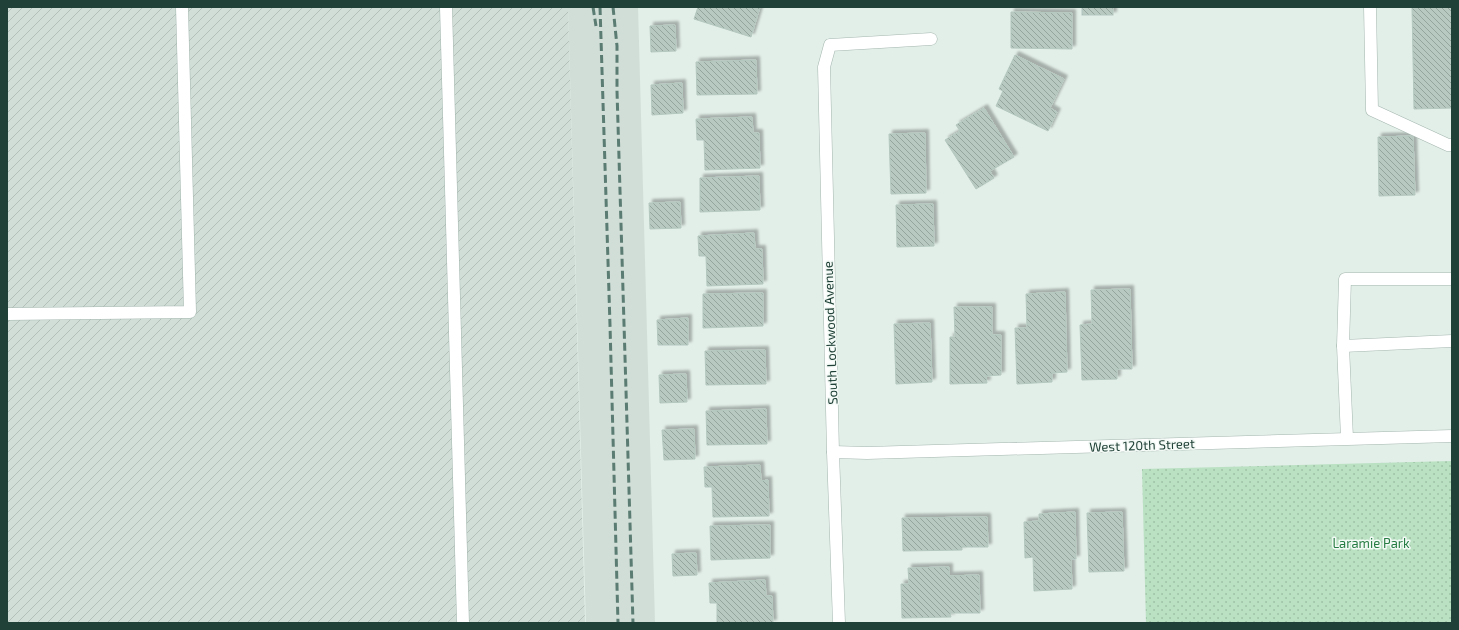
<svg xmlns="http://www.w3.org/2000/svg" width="1459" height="630" font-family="'Exo 2',sans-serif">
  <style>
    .built { fill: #d0ded7 }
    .industrial { fill: url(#industrial-furrows) }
    .park { fill: url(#park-dots) }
    .building { fill: url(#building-back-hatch); stroke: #b4c8bf; filter: url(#shadow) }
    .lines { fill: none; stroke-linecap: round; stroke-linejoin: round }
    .minor-casing { stroke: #a4b7af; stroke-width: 13 }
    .minor { stroke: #fff; stroke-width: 12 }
    .rail { stroke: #5b7c72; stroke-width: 3; stroke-dasharray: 8 4; stroke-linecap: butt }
    .labels { text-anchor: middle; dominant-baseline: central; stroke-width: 3; stroke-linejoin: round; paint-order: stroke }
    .street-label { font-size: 13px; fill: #204137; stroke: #f3faf6 }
    .park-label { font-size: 13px; fill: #267c43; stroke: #f3faf6 }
  </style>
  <defs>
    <pattern id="industrial-furrows" width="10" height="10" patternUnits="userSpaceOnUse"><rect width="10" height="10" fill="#d0ded7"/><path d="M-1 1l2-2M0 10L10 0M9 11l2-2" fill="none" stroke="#b2c0b9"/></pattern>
    <pattern id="park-dots" width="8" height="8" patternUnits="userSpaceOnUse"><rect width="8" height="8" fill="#b9e1c2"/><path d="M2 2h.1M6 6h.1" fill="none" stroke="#9fc2a7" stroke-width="1.8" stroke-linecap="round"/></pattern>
    <pattern id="building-back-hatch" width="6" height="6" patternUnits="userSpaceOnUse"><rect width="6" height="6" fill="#b7c9c1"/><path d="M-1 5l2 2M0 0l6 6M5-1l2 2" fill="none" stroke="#94a59e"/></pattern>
    <filter id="shadow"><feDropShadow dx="3.5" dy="-3.5" stdDeviation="1" flood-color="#0004"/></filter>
  </defs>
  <rect width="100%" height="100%" fill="#e2eee8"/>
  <path class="built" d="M568 7H638L655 623H586Z"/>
  <path class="industrial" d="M7 7H568L585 623H7Z"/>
  <path class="park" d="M1452 461V623H1146L1142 469Z"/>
  <g class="building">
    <path d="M698 7H760L751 37 694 19Z"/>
    <rect x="1082" y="7" width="31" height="8"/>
    <path d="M1412 7H1452V108L1414 109Z"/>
    <path d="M1011 12 1072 13V49L1011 48Z"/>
    <path d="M675 25 676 51 651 52 650 26Z"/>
    <path d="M1015 55 1064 79 1050 108 1057 112 1048 131 996 106 1003 91 999 89Z"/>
    <path d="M756 60 757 94 697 95 696 62Z"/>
    <path d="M682 83 683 113 652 115 651 85Z"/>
    <path d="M984 108 1014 157 990 171 994 178 976 189 945 140 960 131 956 125Z"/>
    <path d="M752 117 753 133H759L760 168 705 170 704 140H697L696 119Z"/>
    <path d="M925 133 926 193 891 194 889 134Z"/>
    <path d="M1413 136 1415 195 1379 196 1378 137Z"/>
    <path d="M759 176 760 210 700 212V178Z"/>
    <path d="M680 202 681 228 650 229 649 203Z"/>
    <path d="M933 204 934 246 897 247 896 205Z"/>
    <path d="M754 233 755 249H762L763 284 707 286 706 256H699L698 236Z"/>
    <path d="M1130 289 1132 369H1117V379L1082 380 1080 325 1092 324 1091 290Z"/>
    <path d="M1065 292 1067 372 1052 373V382L1017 384 1015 328H1027L1026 294Z"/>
    <path d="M763 293V326L703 328V294Z"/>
    <path d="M954 307H992V335H1001V375L986 376 987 383 950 384V337H955Z"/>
    <path d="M688 318V345H658L657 320Z"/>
    <path d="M930 323 932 382 896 384 894 324Z"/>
    <path d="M765 350 766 384 706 385 705 351Z"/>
    <path d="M686 374 687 402 660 403 659 375Z"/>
    <path d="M766 409 767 444 707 445 706 411Z"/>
    <path d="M694 429 695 459 664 460 662 430Z"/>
    <path d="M760 465 761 481 768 480 769 516 713 517 712 487H705L704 467Z"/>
    <path d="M1075 512 1076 559H1071L1072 589 1034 591 1033 557 1025 558 1024 522 1039 521V514Z"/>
    <path d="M1122 512 1124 571 1089 572 1087 513Z"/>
    <path d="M987 517 988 547H962V550L903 551 902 518Z"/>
    <path d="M770 525V558L711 560 710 526Z"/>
    <path d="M696 553 697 575 673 576 672 554Z"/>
    <path d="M949 567V576L979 575 980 613H950L951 617 902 618 901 584H909L908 568Z"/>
    <path d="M765 580 766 596H772L773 623H717V603H710L709 583Z"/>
  </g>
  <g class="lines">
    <g class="minor-casing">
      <g id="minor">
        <path d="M446 7 463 623"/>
        <path d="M1370 7 1372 110 1448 145H1452"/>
        <path d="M7 314 190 312 182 7"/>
        <path d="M1343 346 1452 341"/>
        <path d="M1347 438 1343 346 1345 279H1452"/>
        <path d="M833 452 867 453 1452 436"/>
        <path d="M839 623 833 452 824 67 830 45 931 39"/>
      </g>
    </g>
    <use href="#minor" class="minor"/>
    <g class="rail">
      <path d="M593 7 596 26"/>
      <path d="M600 7 610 325 618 623"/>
      <path d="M613 7 617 46V91L633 623"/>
    </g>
  </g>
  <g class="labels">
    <g class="street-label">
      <text transform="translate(830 333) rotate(-92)">South Lockwood Avenue</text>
      <text transform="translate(1142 445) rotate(-2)">West 120th Street</text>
    </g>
    <g class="park-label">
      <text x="1371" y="543">Laramie Park</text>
    </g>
  </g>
  <rect width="1459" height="630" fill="none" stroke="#204137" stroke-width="16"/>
</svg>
